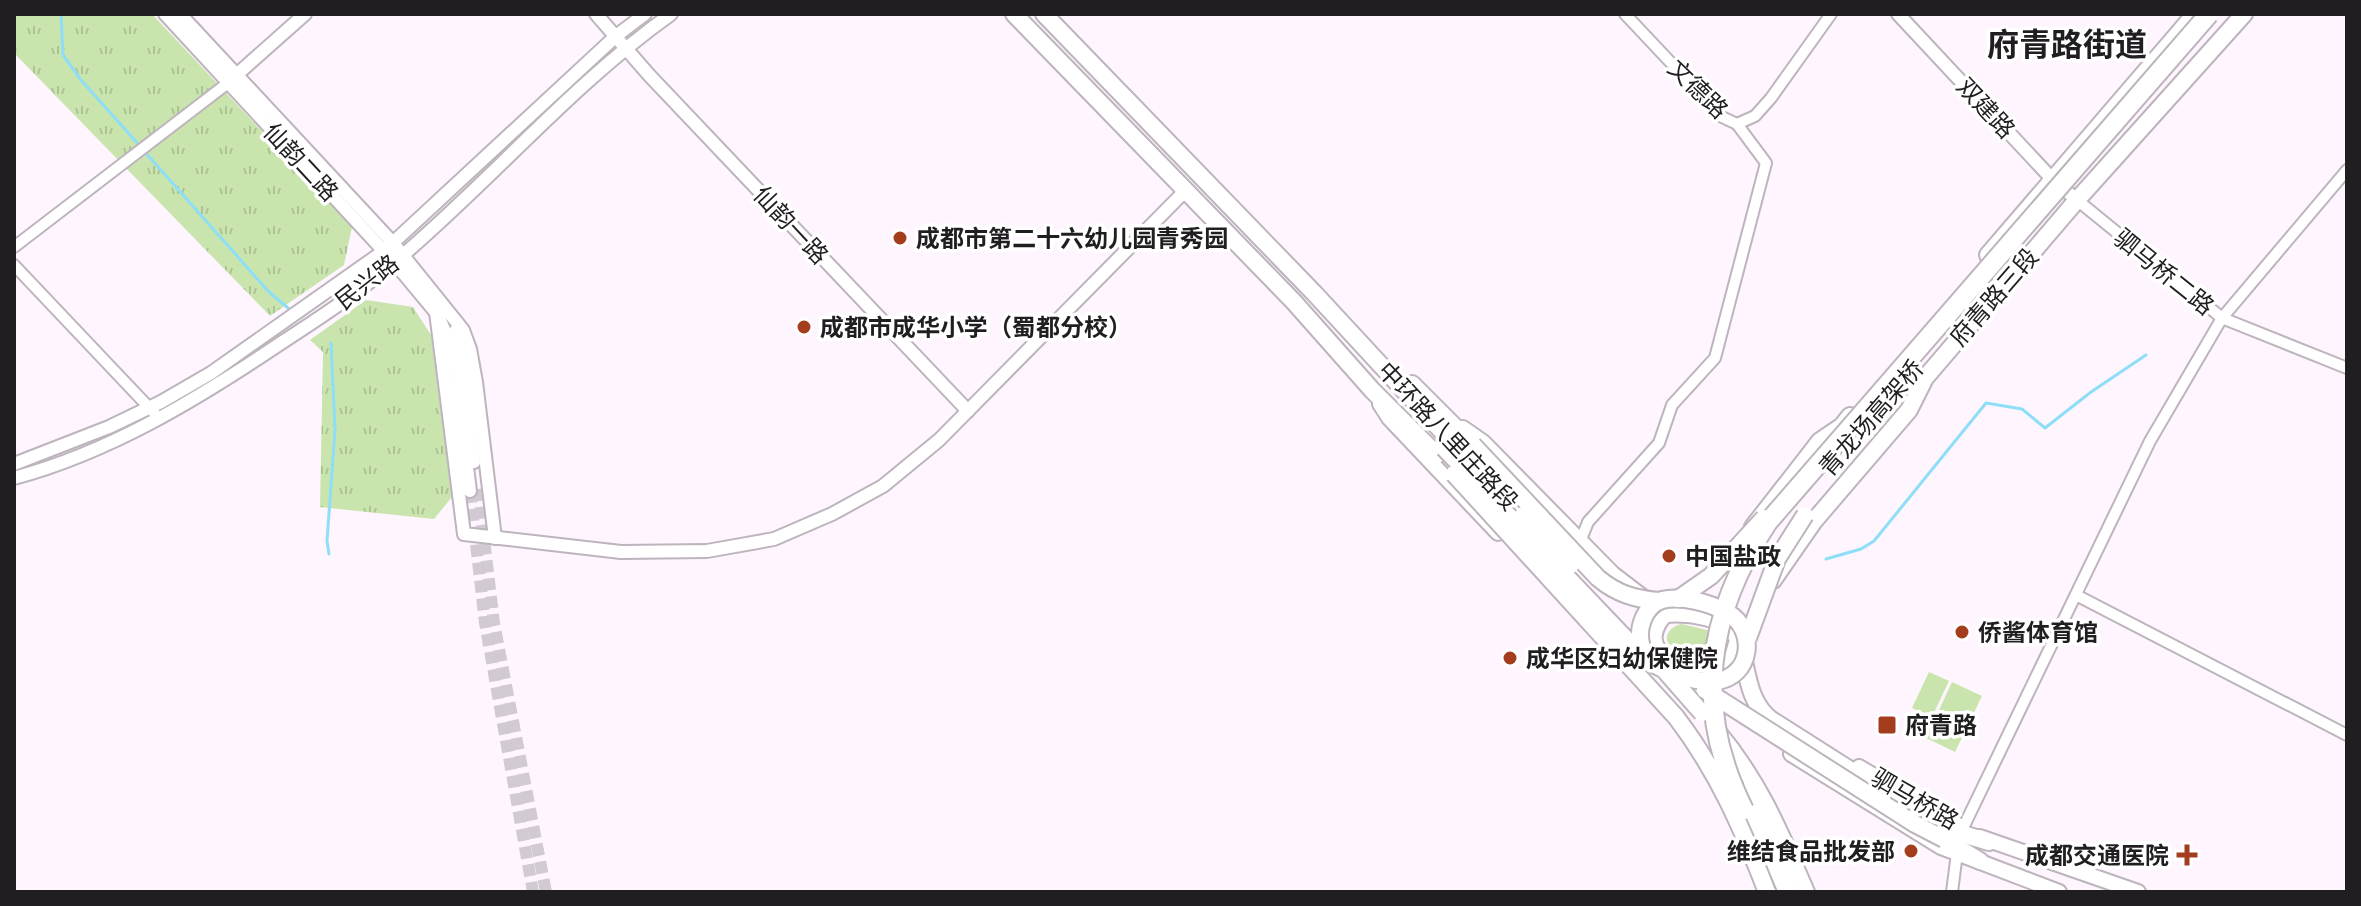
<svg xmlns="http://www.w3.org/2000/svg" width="2361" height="906" font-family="Ubuntu,'Noto Sans SC',sans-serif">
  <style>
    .grass { fill: #c9e5ad }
    .park { fill: url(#park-tufts) }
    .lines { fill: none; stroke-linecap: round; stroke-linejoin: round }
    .stream { stroke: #8ddef6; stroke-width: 3 }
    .tertiary-tunnel { stroke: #d2cad3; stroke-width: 12; stroke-dasharray: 12 6; stroke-linecap: butt }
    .minor-casing { stroke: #bdb4bd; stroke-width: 14 }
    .tertiary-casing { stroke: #bdb4bd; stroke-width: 16 }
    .secondary-casing { stroke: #bdb4bd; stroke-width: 18 }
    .primary-casing { stroke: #bdb4bd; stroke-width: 20 }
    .trunk-casing { stroke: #bdb4bd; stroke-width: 22 }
    .minor { stroke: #fff; stroke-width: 10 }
    .tertiary { stroke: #fff; stroke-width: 12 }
    .secondary { stroke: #fff; stroke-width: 14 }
    .primary { stroke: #fff; stroke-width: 16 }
    .trunk { stroke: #fff; stroke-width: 18 }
    .primary-bridge-casing { stroke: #bdb4bd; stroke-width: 20; stroke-linecap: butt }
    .trunk-bridge-casing { stroke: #bdb4bd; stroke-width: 22; stroke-linecap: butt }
    .primary-bridge { stroke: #fff; stroke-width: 16 }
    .trunk-bridge { stroke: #fff; stroke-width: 18 }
    .poi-dot { fill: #a43c1e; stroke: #fff; stroke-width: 3 }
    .labels { text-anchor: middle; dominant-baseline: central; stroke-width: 7; stroke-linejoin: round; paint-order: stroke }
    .street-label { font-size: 24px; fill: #211e21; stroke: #fff }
    .poi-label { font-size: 24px; font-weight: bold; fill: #211e21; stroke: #fff; text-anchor: start }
    .district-label { font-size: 32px; font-weight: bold; fill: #211e21; stroke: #fff }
  </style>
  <defs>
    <pattern id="park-tufts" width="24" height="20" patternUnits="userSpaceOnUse" patternTransform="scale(2)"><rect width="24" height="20" fill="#c9e5ad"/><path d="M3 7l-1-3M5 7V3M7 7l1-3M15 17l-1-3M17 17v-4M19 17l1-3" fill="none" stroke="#acc495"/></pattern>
  </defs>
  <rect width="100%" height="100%" fill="#fef5ff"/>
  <g class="grass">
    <path d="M1682 624 1711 631 1708 653C1699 654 1682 653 1674 648 1660 640 1669 626 1682 624Z"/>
    <path d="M1929 672 1949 681 1932 717 1912 708Z"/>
    <path d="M1952 682 1982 696 1955 752 1926 738Z"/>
  </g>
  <g class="park">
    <path d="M14 14H152L352 227 344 265 270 316 14 53Z"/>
    <path d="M366 300 413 307 431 335 452 497 434 519 320 507 323 352 310 340Z"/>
  </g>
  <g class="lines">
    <g class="stream">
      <path d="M61 14 63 55 81 80 140 146"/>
      <path d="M145 152 268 291 288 308"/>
      <path d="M329 554 327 541 335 430 331 343"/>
      <path d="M1826 559 1861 549 1874 541 1986 403 2022 409 2045 428 2091 392 2146 355"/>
    </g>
    <g class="tertiary-tunnel">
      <path d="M478 489 494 623 546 892"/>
      <path d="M470 491 485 623 533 892"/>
    </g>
    <g class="minor-casing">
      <g id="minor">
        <path d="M1625 14 1722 117 1737 124 1755 116 1771 98 1831 14"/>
        <path d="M2077 200 2222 318 2347 368"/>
        <path d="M14 247 228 83"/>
        <path d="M14 265 159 418"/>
        <path d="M1580 542 1588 522 1659 443 1672 405 1715 358 1766 163 1737 124"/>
        <path d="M2076 595 2347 735"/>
        <path d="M1963 828 2150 441 2222 318 2347 170"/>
        <path d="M1952 892 1957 853"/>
      </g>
    </g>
    <g class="tertiary-casing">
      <g id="tertiary">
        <path d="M165 14 394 262 438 315 450 344 455 370 470 491"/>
        <path d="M180 14 393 243 463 330 470 349 476 382 495 538"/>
        <path d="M596 14 649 75 968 411"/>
        <path d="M1898 14 2053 180 2077 200"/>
        <path d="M233 78 305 14"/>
        <path d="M436 312 464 534 621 552 707 551 774 539 832 514 883 486 939 440 1185 191"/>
        <path d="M456 330 461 352 474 462"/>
        <path d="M14 464 109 427 161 402 211 373 384 251 616 36 645 14"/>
        <path d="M14 478C110 452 196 400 278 345 318 319 359 292 396 261 491 181 570 86 671 14"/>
      </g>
    </g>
    <g class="secondary-casing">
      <g id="secondary">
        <path d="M1380 404 1389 418 1498 533"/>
        <path d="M1463 428 1483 442 1613 574 1643 597"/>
        <path d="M1665 615C1686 613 1728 617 1737 640L1732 657C1708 677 1626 661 1665 615Z"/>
        <path d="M1641 649 1667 658"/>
        <path d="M1791 754 1941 847 2059 892"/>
        <path d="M1859 767 1961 827"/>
        <path d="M1980 837 2138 892"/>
      </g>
    </g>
    <g class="primary-casing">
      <g id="primary">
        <path d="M1014 14 1294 302 1372 390 1437 455"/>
        <path d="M1044 14 1315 294 1451 441"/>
        <path d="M1988 255 2195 14"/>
        <path d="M1412 384 1473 445"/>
        <path d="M1753 527 1820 441 1842 426 1850 416"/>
        <path d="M1773 580 1814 521 1909 410 1925 378 2077 200 2244 14"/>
        <path d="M1665 615 1689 592"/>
        <path d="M1744 662C1749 684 1752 704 1770 719L1921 815 1950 830 1989 842"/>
        <path d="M1716 730C1759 781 1780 832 1806 892"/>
        <path d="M1944 839 1980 861"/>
      </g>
    </g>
    <g class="trunk-casing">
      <path id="trunk" d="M1745 792 1788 892"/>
    </g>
    <use href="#minor" class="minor"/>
    <use href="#tertiary" class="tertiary"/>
    <use href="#secondary" class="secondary"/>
    <use href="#primary" class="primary"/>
    <use href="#trunk" class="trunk"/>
    <g class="primary-bridge-casing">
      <g id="primary-bridge">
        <path d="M1473 445 1598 578C1617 594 1635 599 1659 601"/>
        <path d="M1444 448 1646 660C1667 672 1691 683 1716 681 1752 677 1757 630 1728 613 1711 603 1681 595 1662 600 1644 606 1636 630 1642 647 1645 656 1655 663 1663 669"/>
        <path d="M1454 474 1676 717C1718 772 1742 828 1767 892"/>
        <path d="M1523 515 1571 565"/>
        <path d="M1678 599 1711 576 1764 518"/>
        <path d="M1748 638 1777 559 1805 515"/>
        <path d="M1666 672 1702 713"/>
        <path d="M1705 690 1915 824 1944 839"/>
      </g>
    </g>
    <g class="trunk-bridge-casing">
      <path id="trunk-bridge" d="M1744 810C1693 708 1706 615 1768 522L2209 14"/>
    </g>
    <use href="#primary-bridge" class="primary-bridge"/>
    <use href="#trunk-bridge" class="trunk-bridge"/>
  </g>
  <g class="poi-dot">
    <circle cx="900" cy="238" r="8"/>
    <circle cx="804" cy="327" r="8"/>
    <circle cx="1669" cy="556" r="8"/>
    <circle cx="1962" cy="632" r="8"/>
    <circle cx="1510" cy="658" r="8"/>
    <rect x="1877" y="715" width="20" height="20" rx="4"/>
    <circle cx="1911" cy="851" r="8"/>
    <path d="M2183 843h8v8h8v8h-8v8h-8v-8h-8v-8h8z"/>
  </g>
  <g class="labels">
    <g class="street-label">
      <text transform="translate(1698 89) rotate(44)">文德路</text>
      <text transform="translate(1986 108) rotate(47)">双建路</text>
      <text transform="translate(301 162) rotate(47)">仙韵二路</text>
      <text transform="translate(791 225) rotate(47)">仙韵一路</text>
      <text transform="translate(2164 272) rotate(39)">驷马桥二路</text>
      <text transform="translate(367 282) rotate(-38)">民兴路</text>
      <text transform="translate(1994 297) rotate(-49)">府青路三段</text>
      <text transform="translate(1871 418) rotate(-49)">青龙场高架桥</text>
      <text transform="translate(1448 436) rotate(47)">中环路八里庄路段</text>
      <text transform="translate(1915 799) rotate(30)">驷马桥路</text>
    </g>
    <g class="poi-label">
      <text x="916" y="238">成都市第二十六幼儿园青秀园</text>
      <text x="820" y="327">成都市成华小学（蜀都分校）</text>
      <text x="1685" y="556">中国盐政</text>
      <text x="1978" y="632">侨酱体育馆</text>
      <text x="1526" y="658">成华区妇幼保健院</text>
      <text x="1905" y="725">府青路</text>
      <text x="1895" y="851" text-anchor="end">维结食品批发部</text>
      <text x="2169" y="855" text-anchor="end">成都交通医院</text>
    </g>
    <g class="district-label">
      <text x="2067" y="44">府青路街道</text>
    </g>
  </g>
  <rect width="2361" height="906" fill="none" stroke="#211e21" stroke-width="32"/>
</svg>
